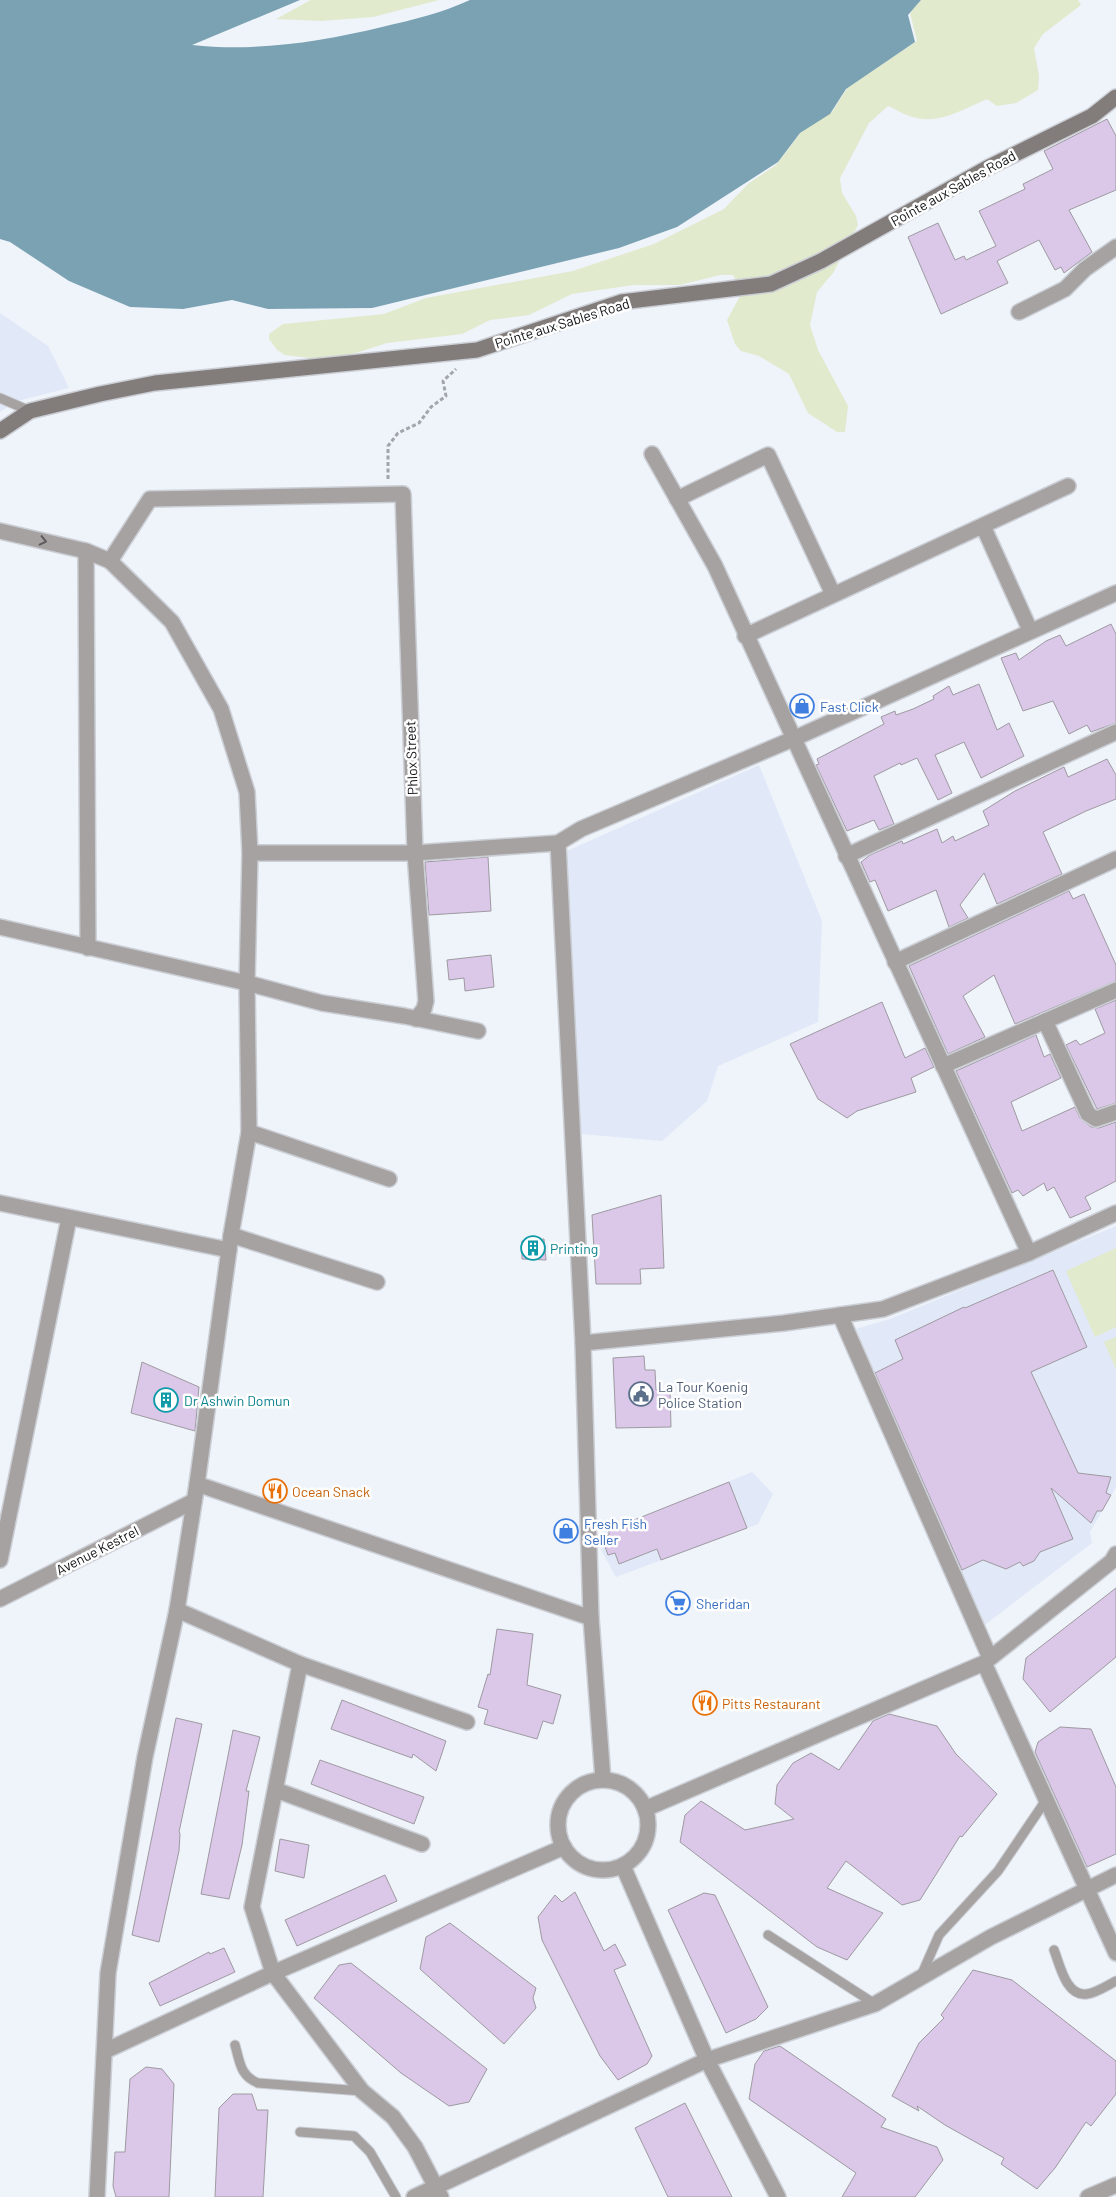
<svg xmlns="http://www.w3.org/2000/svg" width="1116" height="2197" font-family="Barlow,sans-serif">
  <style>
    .built { fill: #e1e8f7 }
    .green { fill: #e1eacc }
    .water { fill: #7aa2b3 }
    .building { fill: #dbc7e8; stroke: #9e9aa1 }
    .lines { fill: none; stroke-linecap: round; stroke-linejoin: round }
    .lane-casing { stroke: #cbcfd5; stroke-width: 11 }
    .street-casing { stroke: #cbcfd5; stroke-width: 18 }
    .secondary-casing { stroke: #cbcfd5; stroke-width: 18 }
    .path { stroke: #a2a5aa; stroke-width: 3; stroke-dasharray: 4 2.5; stroke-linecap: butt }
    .lane { stroke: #a6a2a2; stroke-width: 9 }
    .street { stroke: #a6a2a2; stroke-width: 15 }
    .secondary { stroke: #827c7b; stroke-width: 15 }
    .oneway { stroke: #5c5a5c }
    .labels { text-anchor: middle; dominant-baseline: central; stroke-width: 5; stroke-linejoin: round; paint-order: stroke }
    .street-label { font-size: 14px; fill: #111215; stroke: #fff }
    .shop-label { font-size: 14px; fill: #366cbe; stroke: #fff; text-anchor: start }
    .culture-label { font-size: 14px; fill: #0d838f; stroke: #fff; text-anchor: start }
    .service-label { font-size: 14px; fill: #4e5e75; stroke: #fff; text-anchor: start }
    .food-label { font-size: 14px; fill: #c56008; stroke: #fff; text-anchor: start }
  </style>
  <rect width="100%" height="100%" fill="#eff3fa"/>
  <g class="built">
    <path d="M0 313 48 346 69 388 17 401 0 412Z"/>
    <path d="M759 765 822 921 818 1022 718 1066 707 1101 662 1141 581 1134 565 852Z"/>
    <path d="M1116 1226V1487L1090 1532 1092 1543 973 1634 842 1333 890 1319Z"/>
    <path d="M752 1472 773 1494 758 1524 616 1577 594 1537Z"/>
  </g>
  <g class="green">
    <path d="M311 0H439L373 17 321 21 276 19Z"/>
    <path d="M921 0H1078L1081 5 1043 34 1034 48 1039 76 1038 90 1016 103 997 106 987 99C964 109 938 125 913 117 904 115 896 109 888 106L869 123 840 178 842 193 856 216 858 225 833 273 817 292 810 325 818 350 848 406 845 432H837L808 413 789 374 759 356 741 351 735 344 727 320 743 291 733 275H720L680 285H633L572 294 529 315 490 320 462 334 387 343 340 358 326 360 285 355 277 350 269 339V334L283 324 384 314 426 298 573 271 654 244 724 209 748 184 776 165 802 131 832 112 848 87 917 41 910 13Z"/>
    <path d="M1116 1248V1327L1095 1337 1066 1271Z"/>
    <path d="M1116 1337V1369L1104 1342Z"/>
  </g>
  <path class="water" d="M0 0H300L192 45C255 52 320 42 382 27 412 20 442 13 470 0H921L908 15 915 42 846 89 830 114 800 133 778 162 677 227 619 248 372 308 268 309 232 300 183 309 130 307 69 281 10 242 0 239Z"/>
  <g class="building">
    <path d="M1107 119 1116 136V190L1069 210 1092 252 1064 273 1061 267 1055 270 1039 240 997 261 1008 283 941 314 908 237 938 223 955 260 964 256 966 260 996 246 979 211 1025 189 1023 184 1053 169 1044 151Z"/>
    <path d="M1111 624 1116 634V723L1091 732 1087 725 1069 734 1053 701 1023 711 1001 658 1016 653 1019 660 1046 641 1060 635 1066 646Z"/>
    <path d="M979 684 997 730 1009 723 1024 756 981 778 964 742 935 755 952 793 938 800 917 758 901 765 900 763 874 776 894 824 879 830 874 820 847 831 816 765 819 764 817 759 884 724 881 717 895 711 896 715 913 709 934 699 933 696 949 686 953 695Z"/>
    <path d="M1107 759 1116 775V799L1086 811 1043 832 1062 874 997 904 984 873 960 905 968 918 949 927 936 890 888 911 875 880 870 882 861 862 870 855 902 841 903 844 937 829 942 843 953 836 955 841 989 825 983 811 1015 791 1064 767 1068 777Z"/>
    <path d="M488 857 491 911 429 915 425 862Z"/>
    <path d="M1069 891 1073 899 1084 894 1116 965V981L1015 1024 994 975 963 996 985 1037 948 1054 909 966Z"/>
    <path d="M491 955 494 987 465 991 464 978 449 980 447 960Z"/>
    <path d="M1116 1000V1103L1097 1109 1066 1045 1076 1040 1080 1045 1105 1033 1095 1009Z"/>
    <path d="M882 1002 905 1058 925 1048 934 1067 911 1078 916 1092 857 1111 847 1118 818 1099 790 1044Z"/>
    <path d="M1036 1035 1044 1057 1050 1054 1061 1078 1011 1102 1022 1131 1075 1107 1080 1118 1091 1127 1099 1128 1116 1122V1181L1085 1197 1091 1209 1070 1218 1054 1187 1047 1191 1044 1183 1023 1196 1018 1190 1012 1193 956 1071Z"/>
    <path d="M661 1195 664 1268 640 1269 641 1284H596L592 1215Z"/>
    <path d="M544 1239 546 1260 522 1259V1241Z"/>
    <path d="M1053 1270 1087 1347 1031 1372 1078 1473 1111 1477 1106 1493 1111 1495 1102 1511H1097L1091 1523 1051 1488 1073 1539 1040 1552 1034 1561 1023 1566 1020 1562 1006 1569 983 1560 962 1570 875 1373 903 1359 895 1340 964 1307 965 1308Z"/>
    <path d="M644 1356 645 1370H655L656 1390H670L671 1427 616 1428 613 1358Z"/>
    <path d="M142 1362 199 1387 195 1431 131 1413Z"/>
    <path d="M729 1482 747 1528 661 1560 657 1549 619 1564 615 1553 608 1555 602 1538 609 1535V1530Z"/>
    <path d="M1116 1588V1657L1050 1712 1023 1679 1026 1658Z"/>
    <path d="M497 1629 533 1634 527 1685 561 1695 553 1724 543 1721 537 1739 484 1724 488 1710 478 1707 488 1674 490 1675Z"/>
    <path d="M342 1700 446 1741 436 1771 413 1754 412 1758 331 1729Z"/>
    <path d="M889 1714 937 1726 956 1754 997 1794 962 1837 960 1836 920 1900 902 1905 846 1861 827 1888 883 1913 847 1960 817 1947 680 1842 685 1815 701 1801 745 1830 794 1819 775 1804 777 1785 793 1763 811 1753 839 1770 873 1721Z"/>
    <path d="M176 1718 202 1724 179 1832 180 1833 179 1851 159 1942 132 1935Z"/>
    <path d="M1060 1727 1091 1729 1116 1787V1854L1087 1867 1035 1752 1038 1742Z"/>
    <path d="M233 1730 260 1737 246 1791H249L242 1845 229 1899 201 1894Z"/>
    <path d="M320 1760 424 1797 414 1824 311 1784Z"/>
    <path d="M280 1839 309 1845 304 1878 275 1871Z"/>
    <path d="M385 1875 397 1901 297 1946 285 1920Z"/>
    <path d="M575 1892 604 1951 615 1944 626 1965 614 1970 652 2056 647 2064 618 2080 600 2056 542 1940 538 1917 555 1895 562 1902Z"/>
    <path d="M704 1893 715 1895 768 2007 756 2019 726 2033 668 1910Z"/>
    <path d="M450 1923 536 1988 533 1998 536 2008 504 2044 420 1969 426 1937Z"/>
    <path d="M224 1948 235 1972 160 2006 149 1983 209 1952 210 1954Z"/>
    <path d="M351 1963 487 2069 469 2102 449 2106 401 2073 314 1998 339 1965Z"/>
    <path d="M973 1970 1012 1980 1116 2061V2094L1091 2126 1086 2122 1055 2168 1037 2189 1001 2164 1004 2158 945 2125 917 2106 919 2111 892 2096 919 2043 944 2018 941 2015Z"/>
    <path d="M780 2046 886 2119 881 2127 937 2147 943 2160 915 2197H842L856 2173 749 2099 755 2064 764 2051Z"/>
    <path d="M146 2067 162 2069 174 2084 169 2197H116L113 2186 115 2152H125L130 2079Z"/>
    <path d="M233 2094H252L257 2110H268L263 2197H215L219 2108Z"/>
    <path d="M685 2103 732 2197H668L635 2128Z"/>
  </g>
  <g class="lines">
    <g class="lane-casing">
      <g id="lane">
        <path d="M0 398 30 411"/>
        <path d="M768 1935 875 2004"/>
        <path d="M1054 1950C1060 1965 1066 1997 1087 1994 1096 1993 1108 1985 1116 1981"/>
        <path d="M921 1976 939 1935 998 1871 1046 1800"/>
        <path d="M235 2045C240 2062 240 2076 258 2083L362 2091"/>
        <path d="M300 2132 354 2136 370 2152 396 2197"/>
      </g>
    </g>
    <g class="street-casing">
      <g id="street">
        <path d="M1019 312 1065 289 1085 269 1116 247"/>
        <path d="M652 454 715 566 1029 1253"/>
        <path d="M677 499 768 455 833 594"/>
        <path d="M983 526 1030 630"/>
        <path d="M0 531 86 551 110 561 172 622 221 709 247 792 250 853 247 983 249 1132 231 1235 197 1484 177 1610 145 1757 108 1973 97 2197"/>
        <path d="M86 551 88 948"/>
        <path d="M110 561 150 499 403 494 415 853 426 1001 424 1009 416 1019"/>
        <path d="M745 636 1068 486"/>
        <path d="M558 843 583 1343 591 1618 603 1780"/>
        <path d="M250 853H415L558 843 581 829 793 739 1116 593"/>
        <path d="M846 856 1116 732"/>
        <path d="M0 927 247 983 322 1003 404 1016 478 1031"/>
        <path d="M895 962 1116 859"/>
        <path d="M1045 1021 1088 1114 1096 1119 1116 1112"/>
        <path d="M943 1066 1116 990"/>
        <path d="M249 1132 389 1179"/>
        <path d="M0 1203 229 1250"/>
        <path d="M231 1235 377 1282"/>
        <path d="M840 1315 990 1658"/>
        <path d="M583 1343 784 1323 883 1309 1029 1253 1116 1213"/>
        <path d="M197 1484 591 1618"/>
        <path d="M0 1560 69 1218"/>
        <path d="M0 1599 194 1501"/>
        <path d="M177 1610 300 1664 252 1907 273 1973 362 2091 393 2117 415 2147 441 2197"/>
        <path d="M984 1663 1116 1953"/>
        <path d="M300 1664 467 1722"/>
        <circle cx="603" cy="1825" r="45"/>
        <path d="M276 1790 422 1844"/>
        <path d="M645 1809 984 1663 1112 1561 1116 1554"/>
        <path d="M623 1866 707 2060 778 2197"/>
        <path d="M105 2051 273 1973 564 1847"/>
        <path d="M414 2197 707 2060 875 2004 991 1937 1116 1875"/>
        <path d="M1088 2197 1116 2185"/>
      </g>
    </g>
    <g class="secondary-casing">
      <path id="secondary" d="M0 431 30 411 100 394 155 383 477 350 621 302 771 284 821 261 987 168 1092 116 1116 97"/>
    </g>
    <path class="path" d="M388 479V446L398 433 419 423 431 407 446 396 443 381 456 369"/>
    <use href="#lane" class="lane"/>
    <use href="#street" class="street"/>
    <use href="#secondary" class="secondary"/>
  </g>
  <defs><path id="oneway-chevron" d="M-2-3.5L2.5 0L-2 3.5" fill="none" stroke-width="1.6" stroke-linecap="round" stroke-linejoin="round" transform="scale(1.25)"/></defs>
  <use class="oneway" href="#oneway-chevron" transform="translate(43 541) rotate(13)"/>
  <defs>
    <g id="shop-ring" transform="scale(1.25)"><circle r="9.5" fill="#fff" stroke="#3f7fe0" stroke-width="1.5"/><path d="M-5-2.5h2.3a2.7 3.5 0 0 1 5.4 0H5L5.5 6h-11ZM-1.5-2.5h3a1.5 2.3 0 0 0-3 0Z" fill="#3f7fe0"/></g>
    <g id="building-ring" transform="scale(1.25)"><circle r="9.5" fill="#fff" stroke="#0f9aa8" stroke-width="1.5"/><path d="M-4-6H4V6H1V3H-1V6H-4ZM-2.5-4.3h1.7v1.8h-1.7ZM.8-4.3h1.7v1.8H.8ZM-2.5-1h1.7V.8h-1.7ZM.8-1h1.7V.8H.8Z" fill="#0f9aa8"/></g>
    <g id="civic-ring" transform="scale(1.25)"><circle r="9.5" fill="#fff" stroke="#5c6f8a" stroke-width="1.5"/><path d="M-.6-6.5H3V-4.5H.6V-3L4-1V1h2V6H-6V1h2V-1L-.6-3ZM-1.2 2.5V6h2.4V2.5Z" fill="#5c6f8a"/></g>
    <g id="restaurant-ring" transform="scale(1.25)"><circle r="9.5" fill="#fff" stroke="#e8710a" stroke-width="1.5"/><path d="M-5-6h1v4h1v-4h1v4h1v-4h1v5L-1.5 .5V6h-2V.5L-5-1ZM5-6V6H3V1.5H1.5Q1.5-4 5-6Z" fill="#e8710a"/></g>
    <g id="supermarket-ring" transform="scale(1.25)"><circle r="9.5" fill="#fff" stroke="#3f7fe0" stroke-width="1.5"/><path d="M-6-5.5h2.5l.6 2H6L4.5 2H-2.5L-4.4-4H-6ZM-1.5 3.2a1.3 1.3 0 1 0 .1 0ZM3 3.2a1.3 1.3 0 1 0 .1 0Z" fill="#3f7fe0"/></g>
  </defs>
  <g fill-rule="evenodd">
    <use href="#shop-ring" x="802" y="706"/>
    <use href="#building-ring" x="533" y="1248"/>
    <use href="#civic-ring" x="641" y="1394"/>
    <use href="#building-ring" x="166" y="1400"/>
    <use href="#restaurant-ring" x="275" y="1491"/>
    <use href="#shop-ring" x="566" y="1531"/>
    <use href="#supermarket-ring" x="678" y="1603"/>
    <use href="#restaurant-ring" x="705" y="1703"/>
  </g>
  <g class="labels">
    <g class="street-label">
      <text transform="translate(953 188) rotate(-29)">Pointe aux Sables Road</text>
      <text transform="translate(562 323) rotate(-17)">Pointe aux Sables Road</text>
      <text transform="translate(411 758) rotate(-92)">Phlox Street</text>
      <text transform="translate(97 1550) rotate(-27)">Avenue Kestrel</text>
    </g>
    <g class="shop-label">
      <text x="820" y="706">Fast Click</text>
      <text x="584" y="1523">Fresh Fish<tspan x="584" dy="16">Seller</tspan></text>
      <text x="696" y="1603">Sheridan</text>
    </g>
    <g class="culture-label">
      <text x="550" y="1248">Printing</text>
      <text x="184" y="1400">Dr Ashwin Domun</text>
    </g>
    <g class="service-label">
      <text x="658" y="1386">La Tour Koenig<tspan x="658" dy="16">Police Station</tspan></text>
    </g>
    <g class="food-label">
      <text x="292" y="1491">Ocean Snack</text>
      <text x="722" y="1703">Pitts Restaurant</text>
    </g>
  </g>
</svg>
